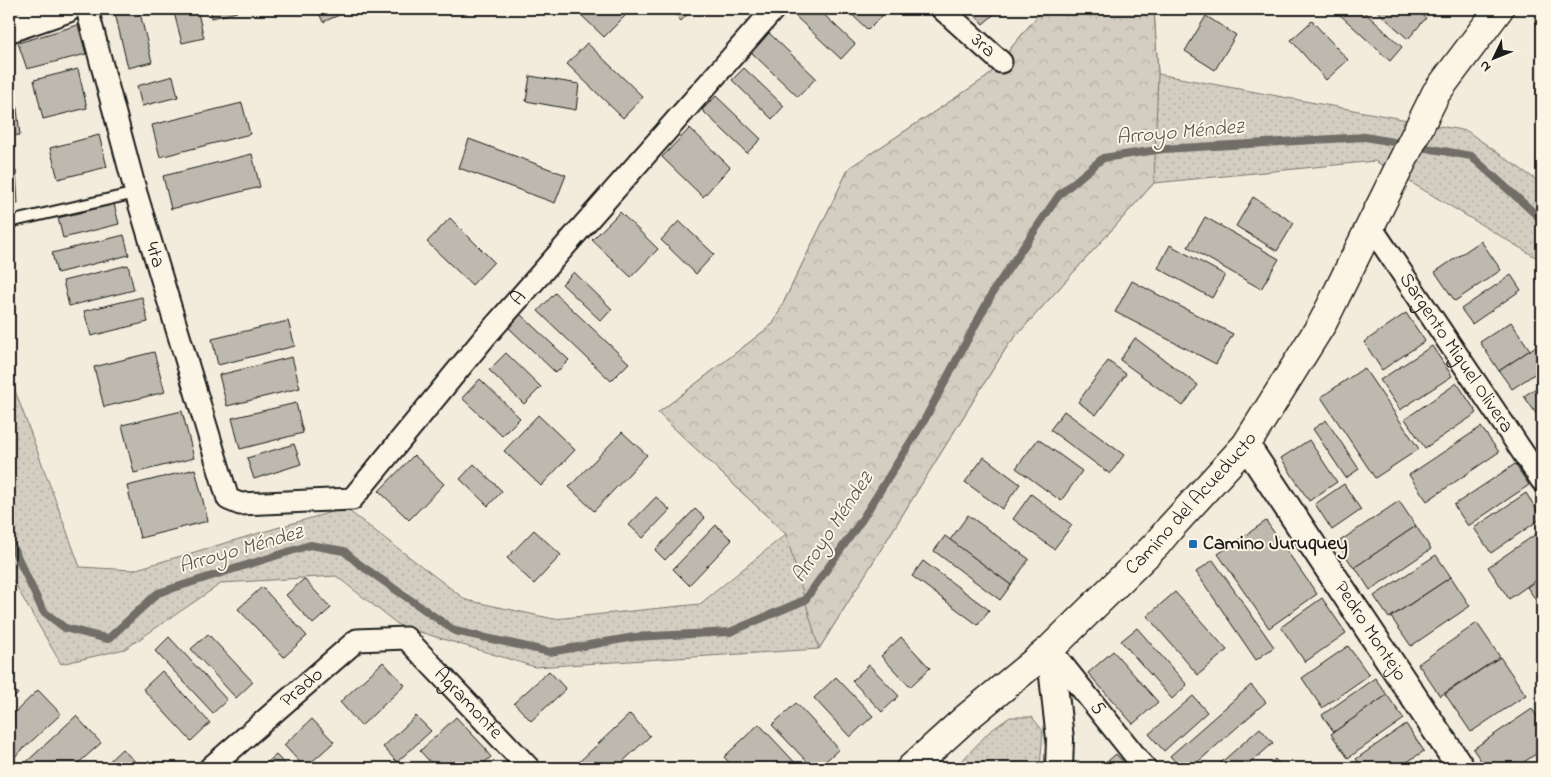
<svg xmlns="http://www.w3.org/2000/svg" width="1551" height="777" font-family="'Indie Flower',sans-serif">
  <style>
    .grass { fill: url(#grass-dots); stroke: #78756e }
    .forest { fill: url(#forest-crowns); stroke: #78756e }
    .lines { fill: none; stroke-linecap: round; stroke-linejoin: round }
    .stream { stroke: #716e68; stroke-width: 8 }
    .building { fill: #beb9ae; stroke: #1c1c1c }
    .service-casing { stroke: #1c1c1c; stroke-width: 14 }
    .minor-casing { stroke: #1c1c1c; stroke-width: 25 }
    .tertiary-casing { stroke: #1c1c1c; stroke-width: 30 }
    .secondary-casing { stroke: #1c1c1c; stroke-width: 31 }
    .service { stroke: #fcf5e5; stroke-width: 10 }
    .minor { stroke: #fcf5e5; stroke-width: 21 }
    .tertiary { stroke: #fcf5e5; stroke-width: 26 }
    .secondary { stroke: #fcf5e5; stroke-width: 28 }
    .poi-dot { fill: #1f6fb2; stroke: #fcf5e5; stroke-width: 2 }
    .labels { text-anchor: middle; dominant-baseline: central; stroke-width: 4; stroke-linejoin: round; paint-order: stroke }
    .street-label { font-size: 20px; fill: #1c1c1c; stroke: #fcf5e5 }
    .poi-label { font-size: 20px; font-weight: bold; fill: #1c1c1c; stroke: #fcf5e5; text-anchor: start }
    .water-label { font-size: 21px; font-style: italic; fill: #55534f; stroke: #fcf5e5 }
  </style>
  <defs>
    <pattern id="grass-dots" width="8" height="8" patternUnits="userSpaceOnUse" patternTransform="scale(1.25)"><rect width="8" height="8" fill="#d3cec1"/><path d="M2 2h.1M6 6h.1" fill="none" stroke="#b5b0a5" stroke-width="1.8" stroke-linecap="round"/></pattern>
    <pattern id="forest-crowns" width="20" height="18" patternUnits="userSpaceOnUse" patternTransform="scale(1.25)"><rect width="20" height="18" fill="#d3cec1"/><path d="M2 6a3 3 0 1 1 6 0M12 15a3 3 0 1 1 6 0" fill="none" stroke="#b5b0a5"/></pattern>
  </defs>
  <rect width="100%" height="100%" fill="#f3ecdd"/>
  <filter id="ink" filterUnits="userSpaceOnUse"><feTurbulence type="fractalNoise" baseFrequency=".02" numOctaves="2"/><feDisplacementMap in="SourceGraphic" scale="10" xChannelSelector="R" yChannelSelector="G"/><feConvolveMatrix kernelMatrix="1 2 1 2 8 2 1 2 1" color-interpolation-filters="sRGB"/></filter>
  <g filter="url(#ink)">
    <g class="grass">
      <path d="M1043 9H1154L1158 74 1467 131 1542 184V261L1375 161 1154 183 1008 345 819 649 535 667 400 626 336 576 222 583 125 649 61 664 9 574V374L80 567 133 570 345 508 466 600 554 619 700 604 786 534 658 413 773 324 849 168 987 77Z"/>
      <path d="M1010 717H1032L1043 731 1040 768H955L989 732Z"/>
    </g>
    <path class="forest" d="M1043 9H1154L1158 73 1154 183 1008 345 819 649 786 534 658 413 773 324 849 168 987 77Z"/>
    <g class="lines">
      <path class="stream" d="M9 539 43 611 65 628 108 639 158 593 310 545 344 551 359 564 455 631 550 652 634 637 730 632 805 600 861 521 925 419 994 290 1059 195 1103 158 1164 149 1365 137 1471 156 1542 220"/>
    </g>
    <g class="building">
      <path d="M114 9H139L152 62 128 68Z"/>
      <path d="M173 9H197L204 38 182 43Z"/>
      <path d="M210 9H236L237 12 212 18Z"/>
      <path d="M317 9H353L323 22Z"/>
      <path d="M581 9H617L625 16 604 37 578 12Z"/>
      <path d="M669 9H693L681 21Z"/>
      <path d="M794 9H818L855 44 841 59 791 12Z"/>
      <path d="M846 9H889L868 30Z"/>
      <path d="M969 9H1000L983 24Z"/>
      <path d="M1340 9H1361L1402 47 1390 61 1337 12Z"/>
      <path d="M1375 9H1416L1426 18 1408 39Z"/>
      <path d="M1206 16 1236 35 1215 70 1185 51Z"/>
      <path d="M1312 21 1348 60 1326 80 1291 40Z"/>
      <path d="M78 25 86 54 27 69 18 43Z"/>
      <path d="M768 32 816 78 798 97 750 51Z"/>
      <path d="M587 43 643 97 623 118 567 64Z"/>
      <path d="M744 68 784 106 772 119 732 80Z"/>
      <path d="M78 69 87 108 43 119 34 80Z"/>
      <path d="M9 73H13L20 135 9 136Z"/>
      <path d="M173 76 178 97 142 106 137 86Z"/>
      <path d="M530 76 579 84 576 110 526 101Z"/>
      <path d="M716 96 761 139 747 153 702 110Z"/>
      <path d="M242 103 250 134 160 157 152 125Z"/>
      <path d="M690 128 730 167 703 197 662 157Z"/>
      <path d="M99 135 107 167 58 179 50 148Z"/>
      <path d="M469 139 566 175 555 203 459 168Z"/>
      <path d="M252 154 260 187 171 209 163 176Z"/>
      <path d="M16 171 18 204H9V172Z"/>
      <path d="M1253 197 1294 223 1277 251 1236 226Z"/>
      <path d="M114 204 119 224 63 238 58 218Z"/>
      <path d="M620 212 658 249 631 277 592 240Z"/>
      <path d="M1205 217 1279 259 1261 289 1188 247Z"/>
      <path d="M450 218 494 262 472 285 427 242Z"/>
      <path d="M679 221 714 254 696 274 661 240Z"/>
      <path d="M124 235 129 255 57 273 52 253Z"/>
      <path d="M1481 241 1501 270 1455 301 1435 272Z"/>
      <path d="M1170 245 1225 275 1212 298 1158 268Z"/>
      <path d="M9 253 13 254 9 310Z"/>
      <path d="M128 265 134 290 69 306 63 281Z"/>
      <path d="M574 272 612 309 601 321 562 284Z"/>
      <path d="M1511 275 1521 290 1472 324 1461 309Z"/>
      <path d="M1132 281 1233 334 1216 364 1115 312Z"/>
      <path d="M555 293 629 363 611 381 538 311Z"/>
      <path d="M142 297 148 322 91 336 84 311Z"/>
      <path d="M1406 313 1425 341 1382 370 1364 342Z"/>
      <path d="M520 314 569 360 556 373 508 327Z"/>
      <path d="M288 321 295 346 218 365 212 339Z"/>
      <path d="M1511 322 1530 350 1499 371 1480 342Z"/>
      <path d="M1135 338 1198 385 1183 406 1120 360Z"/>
      <path d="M1542 342V369L1512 389 1499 371Z"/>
      <path d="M1432 346 1452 376 1400 410 1380 380Z"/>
      <path d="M154 352 165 392 104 407 94 367Z"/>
      <path d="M506 353 541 387 524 404 489 370Z"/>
      <path d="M292 357 300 388 227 406 219 375Z"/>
      <path d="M1108 361 1126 374 1096 415 1078 402Z"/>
      <path d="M1364 368 1419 449 1375 478 1321 397Z"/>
      <path d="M480 379 520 418 502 436 462 398Z"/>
      <path d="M1457 383 1477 413 1425 448 1405 419Z"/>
      <path d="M1542 384V422L1524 396Z"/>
      <path d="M296 403 303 433 240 449 232 418Z"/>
      <path d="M182 411 194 458 134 473 122 425Z"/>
      <path d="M1064 411 1124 455 1110 474 1050 430Z"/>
      <path d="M538 415 575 450 541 486 504 451Z"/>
      <path d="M1326 420 1359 469 1346 478 1313 429Z"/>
      <path d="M1481 427 1499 452 1427 501 1409 475Z"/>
      <path d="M622 432 647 455 594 511 569 487Z"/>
      <path d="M1038 439 1082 471 1061 501 1016 468Z"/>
      <path d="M1309 440 1337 482 1309 501 1281 458Z"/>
      <path d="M294 444 301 464 254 479 247 458Z"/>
      <path d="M414 455 444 484 409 520 379 491Z"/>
      <path d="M984 457 1020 484 1002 509 965 482Z"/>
      <path d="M474 464 502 491 488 506 460 479Z"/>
      <path d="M1515 464 1529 485 1468 526 1454 505Z"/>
      <path d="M195 469 208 521 140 538 127 486Z"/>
      <path d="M1344 484 1361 510 1332 530 1315 504Z"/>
      <path d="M1526 493 1542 518 1491 553 1474 528Z"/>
      <path d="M1031 494 1072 525 1054 549 1013 519Z"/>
      <path d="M656 497 670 510 643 538 629 525Z"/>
      <path d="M1399 501 1416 526 1354 568 1337 543Z"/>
      <path d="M695 509 705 518 665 560 655 550Z"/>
      <path d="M968 515 1029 559 1011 585 950 540Z"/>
      <path d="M1266 521 1317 594 1269 628 1218 554Z"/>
      <path d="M716 525 732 540 689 585 673 569Z"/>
      <path d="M1416 526 1431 549 1370 590 1355 567Z"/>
      <path d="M534 530 561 555 534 584 507 558Z"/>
      <path d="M1542 530V576L1509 599 1488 567Z"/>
      <path d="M945 536 1011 585 1000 600 934 551Z"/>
      <path d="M1436 555 1451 577 1389 618 1374 596Z"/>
      <path d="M1213 560 1274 647 1256 660 1196 572Z"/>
      <path d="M923 561 989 610 978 625 912 576Z"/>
      <path d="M1542 576V605L1540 606 1527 587Z"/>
      <path d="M1451 577 1470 606 1411 646 1391 617Z"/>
      <path d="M304 579 331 608 313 624 286 595Z"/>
      <path d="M262 587 307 636 284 657 238 609Z"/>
      <path d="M1175 592 1227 650 1198 675 1147 616Z"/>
      <path d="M1322 598 1346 633 1305 662 1281 627Z"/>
      <path d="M1477 623 1500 657 1440 696 1418 664Z"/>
      <path d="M1137 628 1187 685 1172 699 1121 641Z"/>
      <path d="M208 634 253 682 236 698 191 649Z"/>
      <path d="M169 637 227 700 213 713 155 651Z"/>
      <path d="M901 637 930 668 910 687 881 656Z"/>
      <path d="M1348 646 1369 675 1322 708 1302 678Z"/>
      <path d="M1113 651 1158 702 1133 724 1088 673Z"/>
      <path d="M1500 657 1526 695 1471 732 1445 694Z"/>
      <path d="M383 662 405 685 361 726 340 702Z"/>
      <path d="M869 665 899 696 882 712 852 681Z"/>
      <path d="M162 671 210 723 191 741 143 689Z"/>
      <path d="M549 671 566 689 531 721 514 703Z"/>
      <path d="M836 677 873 716 850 737 814 698Z"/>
      <path d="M1375 678 1387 695 1334 732 1322 715Z"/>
      <path d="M9 684 18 694 9 703Z"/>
      <path d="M1251 685 1266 702 1191 768H1181L1170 756Z"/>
      <path d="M38 690 61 714 9 762V718Z"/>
      <path d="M1387 695 1404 719 1348 758 1331 734Z"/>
      <path d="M1193 696 1207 712 1164 751 1149 734Z"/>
      <path d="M796 703 839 749 818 768H813L772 725Z"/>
      <path d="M1532 709 1542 724V750L1515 768H1486L1473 749Z"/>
      <path d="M630 714 650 736 616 768H587L580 761Z"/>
      <path d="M76 716 101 743 73 768H20Z"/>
      <path d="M416 716 431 731 397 762 383 747Z"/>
      <path d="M456 717 487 750 486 751 491 757 478 768H428L432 764 420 751Z"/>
      <path d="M312 719 334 742 305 768 284 745Z"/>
      <path d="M759 724 800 768H734L724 757Z"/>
      <path d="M1406 724 1424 751 1398 768H1363L1356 759Z"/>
      <path d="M1260 728 1273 743 1245 768H1215Z"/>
      <path d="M122 749 142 768H102Z"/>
      <path d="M1116 754 1129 768H1100Z"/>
      <path d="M276 755 289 768H261Z"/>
      <path d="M1275 759 1283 768H1265Z"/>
    </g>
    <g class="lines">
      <g class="service-casing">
        <path id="service" d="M9 222 136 193"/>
      </g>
      <g class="minor-casing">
        <g id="minor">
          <path id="s1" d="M87 9 136 193 228 499 240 504 352 499 485 337 774 9"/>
          <path id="s2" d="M942 9 1001 62"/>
          <path id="s3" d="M1371 227 1542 481"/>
          <path id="s4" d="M1050 649 1145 768"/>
          <path id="s5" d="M210 768 357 640 406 638 529 768"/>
        </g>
      </g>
      <g class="tertiary-casing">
        <g id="tertiary">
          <path d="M9 29 67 9"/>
          <path id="s6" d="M1246 445 1461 768"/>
          <path d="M1050 649 1060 739 1059 768"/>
        </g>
      </g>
      <g class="secondary-casing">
        <g id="secondary">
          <path id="s7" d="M911 768 965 719 1050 649 1156 545 1170 528 1246 445 1323 322 1436 93 1499 9"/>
        </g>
      </g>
      <use href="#service" class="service"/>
      <use href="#minor" class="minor"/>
      <use href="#tertiary" class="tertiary"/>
      <use href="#secondary" class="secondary"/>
    </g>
  </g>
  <rect class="poi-dot" x="1188" y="539" width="10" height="10" rx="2.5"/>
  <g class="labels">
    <g class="street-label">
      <text stroke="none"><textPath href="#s2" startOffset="55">3ra</textPath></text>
      <text stroke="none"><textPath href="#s1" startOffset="255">4ta</textPath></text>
      <text stroke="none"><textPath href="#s1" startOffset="896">A</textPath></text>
      <text stroke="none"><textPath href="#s3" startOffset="152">Sargento Miguel Olivera</textPath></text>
      <text stroke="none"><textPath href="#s7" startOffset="386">Camino del Acueducto</textPath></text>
      <text stroke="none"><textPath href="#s6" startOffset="224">Pedro Montejo</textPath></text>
      <text stroke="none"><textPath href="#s5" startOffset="122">Prado</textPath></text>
      <text stroke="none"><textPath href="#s5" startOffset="334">Agramonte</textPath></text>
      <text stroke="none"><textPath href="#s4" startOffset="76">5</textPath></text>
    </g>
    <g class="poi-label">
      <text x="1203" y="544">Camino Juruquey</text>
    </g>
    <g class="water-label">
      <text transform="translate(1180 133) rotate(-5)">Arroyo Méndez</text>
      <text transform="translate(833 528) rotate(-56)">Arroyo Méndez</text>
      <text transform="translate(241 550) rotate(-16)">Arroyo Méndez</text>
    </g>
  </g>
  <rect width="1551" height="777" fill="none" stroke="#fcf5e5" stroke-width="30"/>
  <rect x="15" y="15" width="1521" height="747" fill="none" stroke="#1c1c1c" stroke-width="2" filter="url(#ink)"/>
  <g transform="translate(1494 58) rotate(227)" stroke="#fcf5e5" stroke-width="4" paint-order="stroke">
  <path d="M0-4L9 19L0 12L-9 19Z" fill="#1c1c1c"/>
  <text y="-8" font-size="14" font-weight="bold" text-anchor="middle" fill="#1c1c1c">N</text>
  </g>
</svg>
